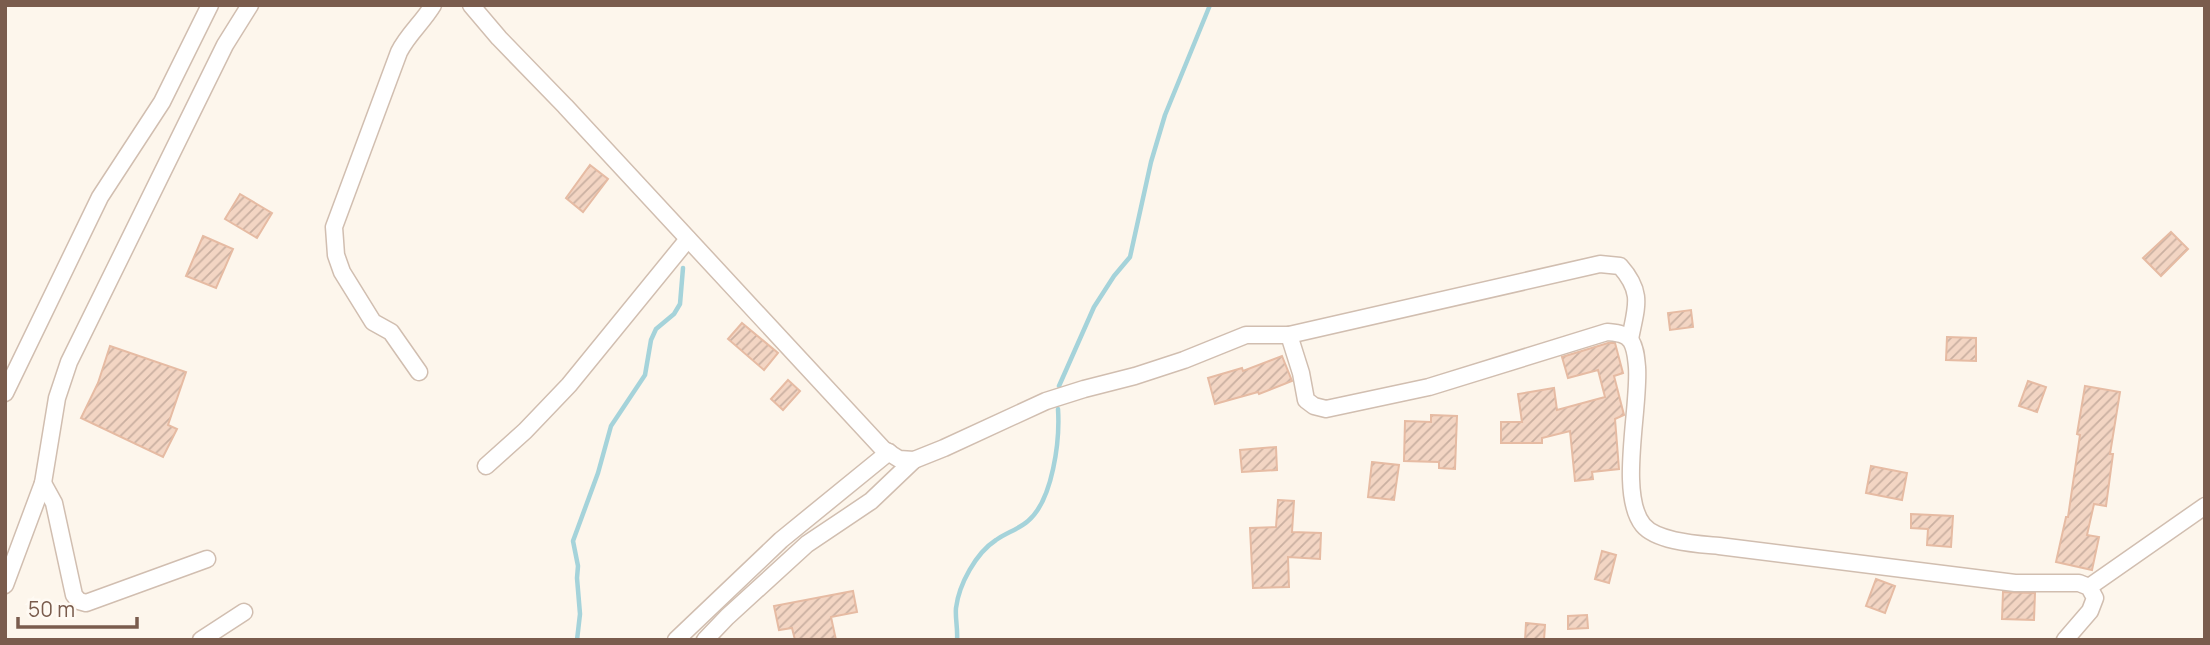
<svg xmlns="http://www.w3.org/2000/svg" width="2210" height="645" font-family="Manrope,sans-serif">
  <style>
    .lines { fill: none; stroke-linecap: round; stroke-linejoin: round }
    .stream { stroke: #a5d3da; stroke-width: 4.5 }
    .building { fill: url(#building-hatch); stroke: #e6bba3; stroke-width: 2 }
    .minor-casing { stroke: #d1beb0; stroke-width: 19 }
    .minor { stroke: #fff; stroke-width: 16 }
  </style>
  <defs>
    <pattern id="building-hatch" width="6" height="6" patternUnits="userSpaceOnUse" patternTransform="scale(1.75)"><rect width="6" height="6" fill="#f3d5c3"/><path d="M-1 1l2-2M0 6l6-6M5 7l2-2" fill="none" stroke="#cab0a1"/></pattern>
  </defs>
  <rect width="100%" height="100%" fill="#fdf6ec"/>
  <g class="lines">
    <g class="stream">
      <path d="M1059 386 1094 307 1114 276 1130 257 1151 162 1165 115 1210 5"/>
      <path d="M577 640 580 614 577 578 578 566 573 541 598 473 611 426 645 375 651 340 656 329 674 314 680 304 683 268"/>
      <path d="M957 640C958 629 955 618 956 608 959 584 976 553 996 540 1006 533 1019 529 1028 521 1053 500 1060 440 1058 409"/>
    </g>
  </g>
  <g class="building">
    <path d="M590 165 608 179 583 212 566 198Z"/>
    <path d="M240 194 272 213 257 238 225 219Z"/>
    <path d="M2171 232 2188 249 2161 276 2143 258Z"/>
    <path d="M203 236 233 249 216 288 186 276Z"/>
    <path d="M1691 310 1693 327 1670 330 1668 313Z"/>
    <path d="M742 323 778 353 764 370 728 339Z"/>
    <path d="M1947 337 1976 338V361L1946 360Z"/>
    <path d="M1608 343H1615L1623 373 1614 376 1624 415 1615 419 1619 469 1592 472 1593 479 1575 481 1570 431 1542 438V443H1501V422H1522L1518 394 1554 388 1557 410 1605 397 1598 370 1568 378 1562 357Z"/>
    <path d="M110 346 186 372 168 425 177 429 163 457 81 418 98 383Z"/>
    <path d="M1282 356 1292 381 1259 394 1258 392 1215 404 1208 378 1242 368 1243 371Z"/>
    <path d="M788 380 800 391 783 410 771 399Z"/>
    <path d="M2028 381 2046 387 2037 412 2019 406Z"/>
    <path d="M2085 386 2120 392 2110 454H2113L2106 506 2094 504 2087 535 2099 537 2092 570 2056 562 2066 517H2068L2080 435 2077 434Z"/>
    <path d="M1431 415 1457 416 1455 469 1439 468V462L1404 461 1405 421 1431 422Z"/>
    <path d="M1276 447 1277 470 1242 472 1240 450Z"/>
    <path d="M1372 462 1399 465 1394 500 1368 497Z"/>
    <path d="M1871 466 1907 473 1902 500 1866 493Z"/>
    <path d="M1278 500 1294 501 1292 532 1321 533 1320 559 1288 557 1289 587 1253 588 1250 528 1276 527Z"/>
    <path d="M1911 514 1953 516 1951 547 1927 545 1928 529 1911 528Z"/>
    <path d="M1602 551 1616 555 1609 583 1595 579Z"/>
    <path d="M1876 579 1895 586 1885 613 1866 606Z"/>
    <path d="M853 591 857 612 831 617 836 640H795L792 628 779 630 774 606Z"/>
    <path d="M2003 592 2035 593 2034 620 2002 619Z"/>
    <path d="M1587 615 1588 628 1568 629V616Z"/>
    <path d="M1526 623 1545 625 1544 640H1525Z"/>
  </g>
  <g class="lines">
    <g class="minor-casing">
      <g id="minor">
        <path d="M471 5 499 38 565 106 883 449 899 459 914 460 944 448 1046 401 1084 389 1135 376 1184 360 1246 335H1289L1301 373 1306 400 1314 406 1326 409 1429 387 1607 332C1616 333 1625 333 1631 341 1636 349 1636 358 1637 367 1640 407 1618 494 1643 525 1657 542 1699 544 1719 546L2015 583H2079L2089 587 2095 598 2090 611 2065 640"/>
        <path d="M1289 335 1600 264 1620 266C1644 293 1636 307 1630 339"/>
        <path d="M419 372 391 332 373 322 342 272 336 255 334 227 399 52C408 34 423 22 433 5"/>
        <path d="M5 393 100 197 162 102 210 5"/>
        <path d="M486 466 525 431 569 385 688 239"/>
        <path d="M43 483 54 503 74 595 79 601 86 603 207 559"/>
        <path d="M5 585 43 483 57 398 69 362 225 45 250 5"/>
        <path d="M2089 587 2205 506"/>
        <path d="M201 640 244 612"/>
        <path d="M676 640 781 540 889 452"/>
        <path d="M705 640 727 617 807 544 871 501 914 460"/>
      </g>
    </g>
    <use href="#minor" class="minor"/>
  </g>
  <rect width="2210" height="645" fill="none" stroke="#7a5c4d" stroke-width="14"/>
  <path d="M18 617v10h119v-10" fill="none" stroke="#7a5c4d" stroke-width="3.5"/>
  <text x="28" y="617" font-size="21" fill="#7a5c4d" stroke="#fffaf3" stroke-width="5" paint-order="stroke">50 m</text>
</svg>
